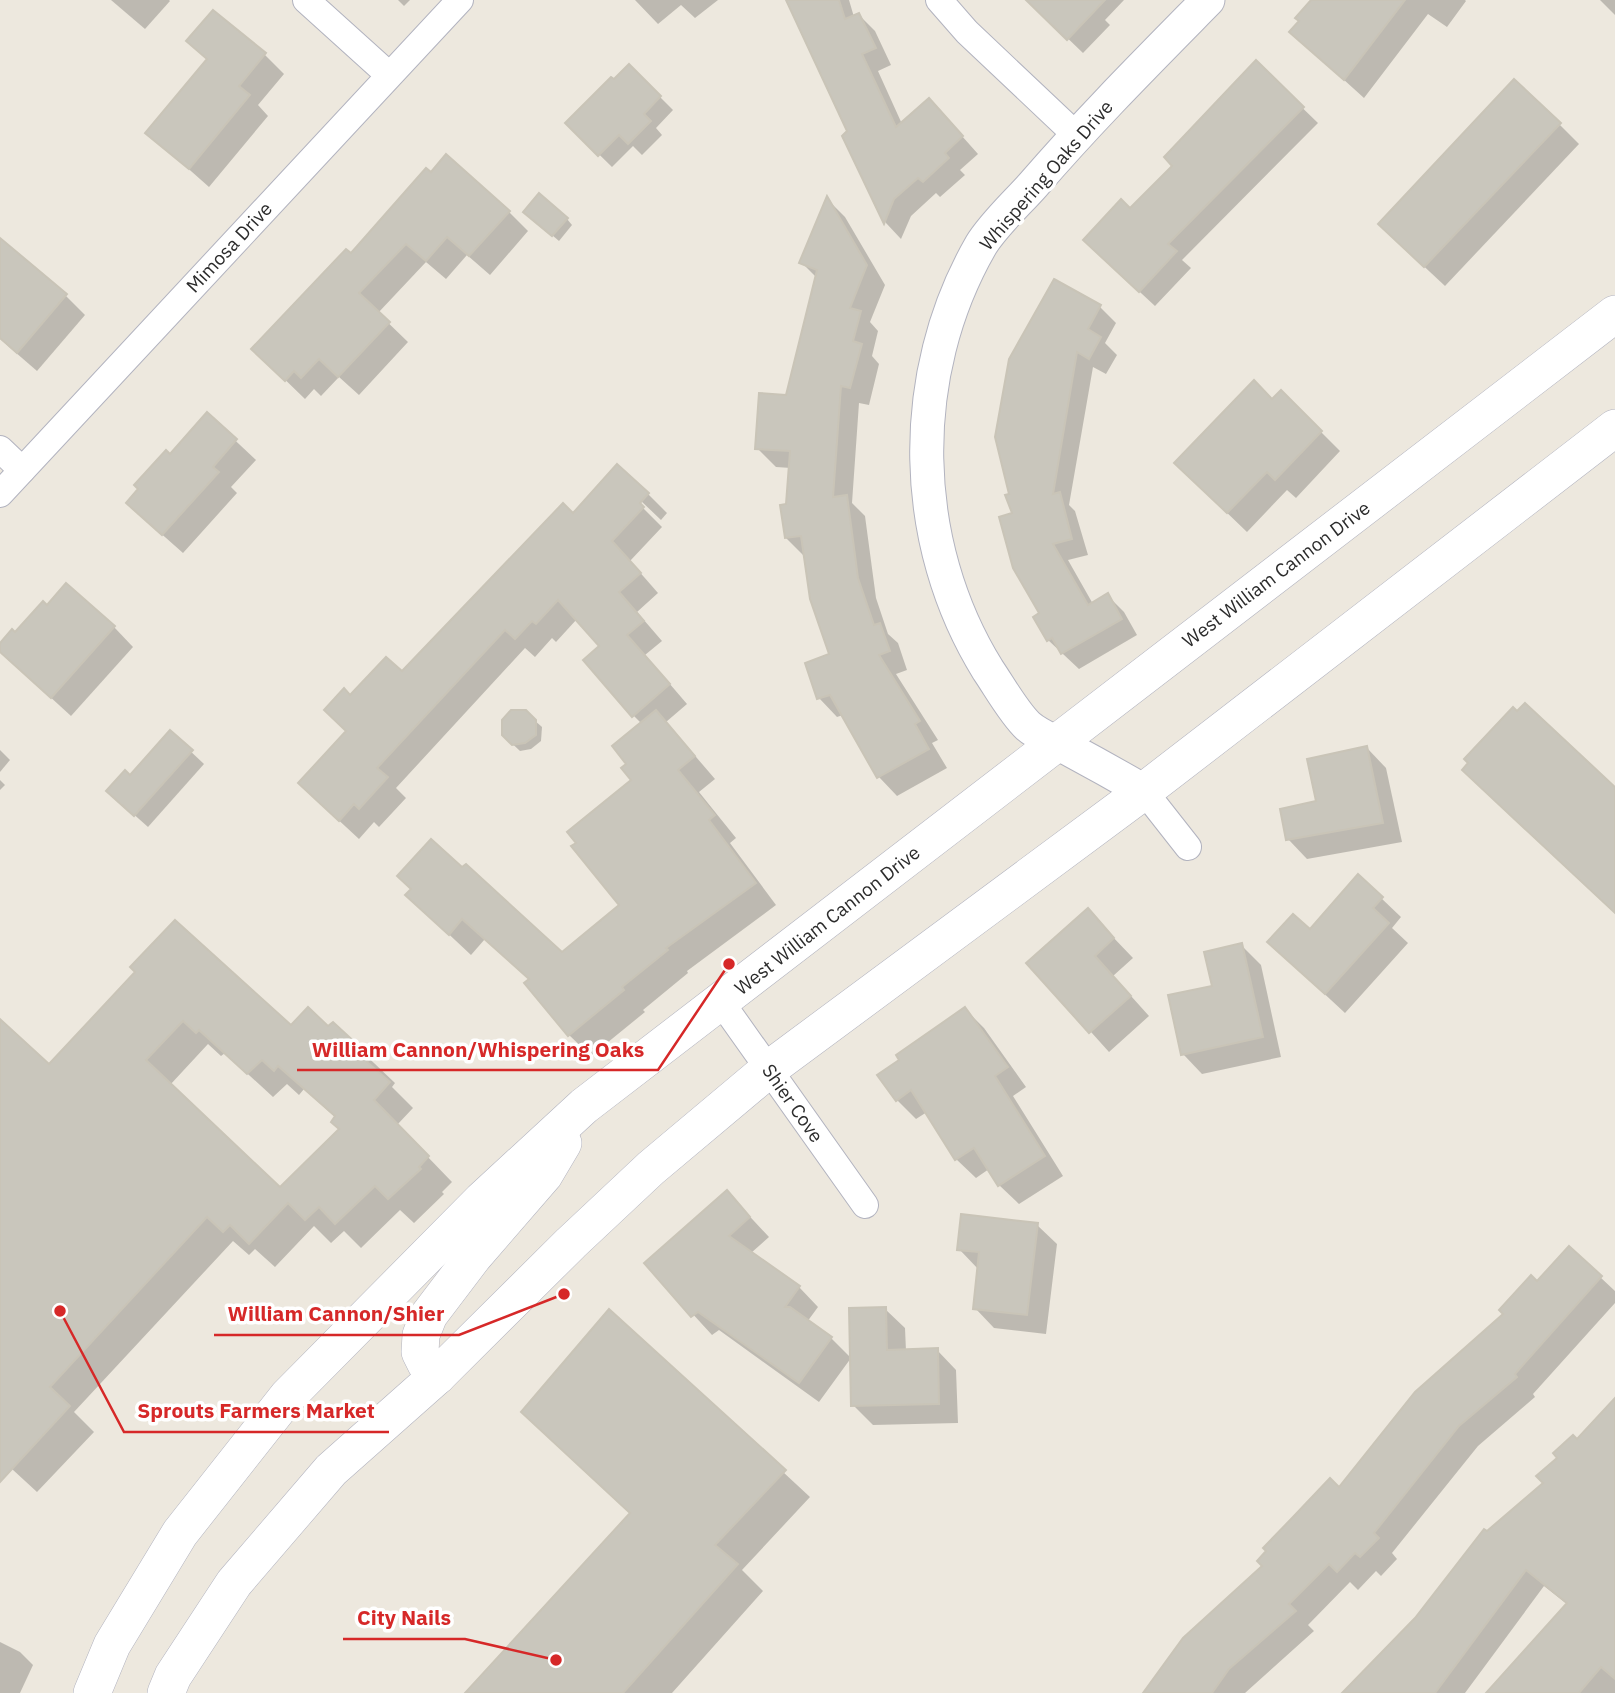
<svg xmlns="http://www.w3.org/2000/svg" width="1615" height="1693" font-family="'IBM Plex Sans',sans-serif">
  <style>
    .shadow { fill: #0003; fill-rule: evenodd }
    .building { fill: #c9c6bc; stroke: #c9c4b7; stroke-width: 2; fill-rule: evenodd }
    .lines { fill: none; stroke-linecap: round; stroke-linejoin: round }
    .minor-casing { stroke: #b2b3bf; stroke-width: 28 }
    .tertiary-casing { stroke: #b2b3bf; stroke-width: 35 }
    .secondary-casing { stroke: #b2b3bf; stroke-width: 38 }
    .minor { stroke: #fff; stroke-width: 26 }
    .tertiary { stroke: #fff; stroke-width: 33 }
    .secondary { stroke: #fff; stroke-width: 37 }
    .labels { text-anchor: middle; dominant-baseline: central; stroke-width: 7; stroke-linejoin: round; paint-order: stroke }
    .street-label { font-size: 19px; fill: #2c2c2c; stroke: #fff }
    .leader { fill: none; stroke: #d62828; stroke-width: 2.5 }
    .callout-dot { fill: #d62828; stroke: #fff; stroke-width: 2.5 }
    .callout-label { font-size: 21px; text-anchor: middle; font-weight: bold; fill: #d62828; stroke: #fff; stroke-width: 7; stroke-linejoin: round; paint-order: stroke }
  </style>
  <rect width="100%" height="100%" fill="#ede8de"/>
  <g class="shadow">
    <path d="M111 0H169L170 1 145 29Z"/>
    <path d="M398 0H410L404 6Z"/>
    <path d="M635 0H718L695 18 681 5 658 24Z"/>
    <path d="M790 0H849L854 17 859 15 875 31 891 65 878 71 902 124 945 117 978 154 960 170 965 175 940 197 936 193 911 216 901 239 886 223 844 136 850 131Z"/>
    <path d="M1033 0H1124L1105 20 1110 25 1083 53 1031 3Z"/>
    <path d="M1313 0H1465L1466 1 1447 27 1428 14 1364 98 1291 32 1301 21Z"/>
    <path d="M1600 0H1615V15Z"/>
    <path d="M189 41 264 54 284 74 258 105 268 116 209 187 148 133 208 60Z"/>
    <path d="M1256 63 1318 123 1182 260 1191 268 1155 306 1101 256Z"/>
    <path d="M629 66 673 110 656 128 662 135 642 155 633 146 612 167 567 123Z"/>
    <path d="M1559 124 1579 144 1445 286 1399 243Z"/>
    <path d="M827 199 845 217 885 285 870 322 878 331 872 356 879 364 869 405 859 403 852 503 865 516 876 598 888 634 898 643 907 670 896 674 938 740 932 743 947 768 897 796 879 777 843 715 837 717 819 698 832 655 805 557 786 538 791 468 776 467 757 448 787 397 817 278 801 262Z"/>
    <path d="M509 212 528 231 490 275 467 255 446 279 426 262 378 313 408 342 359 395 339 377 321 396 314 389 305 399 273 368 351 255Z"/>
    <path d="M531 217 567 219 572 225 559 241Z"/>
    <path d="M0 240 65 295 85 315 37 371 0 339Z"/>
    <path d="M1100 307 1116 323 1105 343 1117 355 1106 374 1093 367 1069 505 1075 511 1088 555 1068 560 1093 604 1108 596 1124 612 1137 635 1079 669 1048 640 997 437Z"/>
    <path d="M1272 401 1321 432 1340 451 1296 498 1287 490 1247 532 1196 483Z"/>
    <path d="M207 414 256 460 231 487 237 493 183 553 148 522 170 456Z"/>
    <path d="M648 494 667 513 661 520 639 499 637 502 662 527 630 561 658 593 637 612 662 641 645 655 687 704 666 722 715 779 699 792 736 838 730 843 776 905 687 971 688 973 643 1010 645 1012 591 1056 569 1035 530 980 485 939 471 955 407 895 562 954 622 905 633 780 628 764 642 724 633 715 601 647 577 619 556 642 552 638 535 657 525 648 396 788 406 798 379 827 374 822 359 839 319 802 348 731 350 697 402 674 573 515Z"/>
    <path d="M47 607 114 627 133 647 71 716 0 651V645Z"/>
    <path d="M525 712 542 727 541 741 531 749 520 751 503 735Z"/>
    <path d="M171 733 204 764 148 827 121 803 130 778Z"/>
    <path d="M1367 748 1386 768 1402 842 1307 859 1288 839Z"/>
    <path d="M0 750 10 760 0 772Z"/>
    <path d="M0 780 5 785 0 790Z"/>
    <path d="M1359 877 1401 917 1392 928 1408 943 1345 1013 1289 961 1310 931Z"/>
    <path d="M1088 911 1133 958 1113 976 1149 1016 1109 1052 1029 963Z"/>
    <path d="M1241 945 1261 965 1281 1057 1202 1074 1183 1054 1214 987Z"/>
    <path d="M137 972 292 1028H328L333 1024 395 1083 392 1087 413 1108 397 1125 452 1182 442 1192 444 1194 414 1223 400 1210 361 1248 344 1231 331 1243 314 1226 275 1267 255 1249 249 1255 233 1241 74 1412 94 1432 37 1492 0 1458V1022L49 1067ZM208 1044 221 1056 225 1053 273 1097 287 1084 299 1095 304 1089 336 1118 341 1129 280 1190 170 1085Z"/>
    <path d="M965 1009 984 1028 1026 1087 1013 1096 1063 1176 1019 1204 999 1185 989 1169 976 1178 956 1159 927 1112 916 1119 897 1100Z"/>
    <path d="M727 1192 769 1237 751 1253 799 1287 818 1307 807 1322 831 1338 851 1358 819 1402 719 1330 712 1335 646 1263Z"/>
    <path d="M1037 1225 1057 1244 1046 1334 994 1328 975 1308 979 1270 959 1249Z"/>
    <path d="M1569 1248 1615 1291V1303L1533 1394 1535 1397 1478 1446 1392 1553 1397 1559 1381 1576 1376 1571 1358 1590 1350 1582 1308 1625 1314 1631 1245 1693H1145Z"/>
    <path d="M885 1309 905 1328 906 1351 937 1350 956 1370 958 1423 873 1425 853 1405Z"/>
    <path d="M609 1311 810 1497 742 1570 763 1591 672 1693H467L632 1514Z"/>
    <path d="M1615 1404V1693H1489L1568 1605 1544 1586 1465 1693H1350L1417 1619 1488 1534 1546 1484 1578 1441Z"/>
    <path d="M0 1642 20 1652 33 1665 20 1693H0Z"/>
  </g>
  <g class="building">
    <path d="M786 0H839L845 19 859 13 876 48 862 54 896 127 929 98 963 136 945 153 949 158 923 182 918 178 894 199 884 224 842 136 847 131Z"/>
    <path d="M1026 0H1105L1067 40Z"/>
    <path d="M1311 0H1405L1344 80 1289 32 1299 21 1295 18Z"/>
    <path d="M213 10 266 53 239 86 250 95 189 169 145 133 207 59 186 41Z"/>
    <path d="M1256 60 1304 107 1168 244 1177 251 1139 292 1083 240 1121 199 1130 208 1172 166 1164 157Z"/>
    <path d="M629 64 661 96 644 114 651 121 628 144 619 135 598 156 565 123 611 77 614 79Z"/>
    <path d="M1514 79 1561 123 1424 267 1378 224Z"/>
    <path d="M446 154 510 211 469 256 447 237 426 261 406 244 359 293 390 322 338 377 319 359 301 378 294 371 285 381 251 349 346 249 351 253 426 168 431 172Z"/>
    <path d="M539 193 568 218 552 236 523 212Z"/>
    <path d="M827 196 867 265 850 308 861 311 853 341 862 344 850 388 841 386 833 497 847 495 858 578 874 625 880 623 890 651 879 655 920 721 915 724 929 749 877 778 830 695 817 699 805 663 829 654 810 599 801 536 785 538 780 505 786 504 790 451 755 449 759 393 786 395 817 270 799 263Z"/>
    <path d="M0 238 67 294 17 353 0 338Z"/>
    <path d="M1054 279 1101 305 1088 329 1101 337 1089 359 1077 352 1053 494 1060 492 1072 539 1053 544 1088 605 1108 593 1122 619 1061 654 1052 638 1047 641 1033 617 1039 613 1013 568 999 517 1012 513 1005 495 1009 494 995 437 1009 359Z"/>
    <path d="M1254 380 1272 399 1281 390 1322 431 1275 480 1267 472 1227 513 1174 463Z"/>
    <path d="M207 412 237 439 213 467 219 472 162 535 126 503 138 489 134 485 166 450 170 454Z"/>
    <path d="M617 464 649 493 640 503 644 507 612 541 641 573 619 592 644 621 627 635 670 684 632 717 583 660 599 646 558 600 536 624 532 621 515 639 505 630 377 768 388 777 359 809 354 804 339 821 298 783 346 731 324 710 344 688 350 695 386 657 402 671 563 503 573 513Z"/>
    <path d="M66 583 115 626 51 698 0 652V643L12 629 15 632 43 601 47 605Z"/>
    <path d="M1525 703 1615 787V913L1462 770 1468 763 1464 759 1513 707 1517 711Z"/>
    <path d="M511 710H526L536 720V735L525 743 512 745 502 735V720Z"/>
    <path d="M656 710 695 756 678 770 715 815 709 820 756 883 666 948 668 950 622 987 624 990 568 1036 524 983 529 979 462 919 449 935 405 895 411 889 397 876 431 839 462 867 466 864 562 952 619 905 571 846 576 843 567 832 631 780 621 768 626 764 612 746Z"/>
    <path d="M170 730 193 750 134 816 106 791 125 770 130 775Z"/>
    <path d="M1367 746 1383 823 1286 840 1280 809 1316 801 1307 759Z"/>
    <path d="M1358 874 1383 897 1373 908 1389 923 1325 994 1267 942 1293 914 1310 929Z"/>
    <path d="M1088 908 1114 938 1095 956 1131 996 1089 1033 1026 963Z"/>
    <path d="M175 920 291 1025 308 1007 328 1026 333 1022 371 1057 367 1062 390 1082 374 1100 429 1156 419 1167 421 1169 388 1199 375 1186 335 1224 319 1207 305 1220 288 1203 249 1244 230 1225 223 1232 207 1217 50 1387 70 1406 0 1482V1019L49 1064 135 972 130 967ZM183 1021 196 1033 199 1030 247 1074 262 1060 274 1071 278 1066 335 1116 331 1122 339 1129 280 1187 146 1060Z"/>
    <path d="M1242 943 1263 1037 1181 1055 1168 995 1212 986 1204 952Z"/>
    <path d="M965 1007 1008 1067 995 1076 1045 1156 998 1186 974 1148 955 1160 911 1090 896 1101 877 1075 899 1060 896 1055Z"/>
    <path d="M727 1190 750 1217 729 1236 800 1286 785 1307H790L832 1337 799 1383 698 1312 691 1317 644 1263Z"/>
    <path d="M961 1214 1038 1223 1027 1315 973 1309 979 1252 957 1250Z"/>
    <path d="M1569 1246 1602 1276 1515 1374 1517 1377 1459 1426 1374 1533 1379 1538 1360 1557 1355 1553 1337 1572 1329 1564 1289 1604 1296 1611 1229 1669 1212 1693H1143L1183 1638 1262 1566 1257 1561 1266 1551 1263 1548 1293 1517 1330 1478 1339 1487 1415 1392 1503 1314 1499 1310 1531 1275 1537 1281Z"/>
    <path d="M886 1307 887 1350 938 1348 939 1404 851 1406 849 1308Z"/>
    <path d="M609 1309 786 1470 715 1545 738 1564 623 1693H465L630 1513 521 1412Z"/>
    <path d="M1615 1398V1679L1601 1667 1579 1693H1486L1567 1603 1526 1570 1435 1693H1342L1415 1618 1484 1529 1487 1531 1543 1483 1536 1476 1557 1458 1553 1453 1573 1435 1577 1439Z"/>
  </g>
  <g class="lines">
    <g class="minor-casing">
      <g id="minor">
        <path d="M306 0 389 75"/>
        <path d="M939 0 967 32 1076 135"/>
        <path d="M0 449 22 470"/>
        <path d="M0 494 460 0"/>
        <path d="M1144 791 1188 847"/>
        <path d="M721 1002 865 1205"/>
      </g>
    </g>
    <g class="tertiary-casing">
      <path id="tertiary" d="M1144 791C1118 776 1091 761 1065 747 1054 741 1038 735 1028 726 1014 713 999 686 988 670 909 543 906 375 981 245 993 225 1017 203 1033 185 1088 121 1148 61 1208 0"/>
    </g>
    <g class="secondary-casing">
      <g id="secondary">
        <path d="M437 1376 426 1364 420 1352 421 1335 429 1315 473 1257 544 1175 563 1143"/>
        <path d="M92 1693 112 1645 180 1533 288 1396 482 1200 584 1106 1615 314"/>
        <path d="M166 1693 173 1676 234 1583 331 1470 437 1376 571 1243 651 1168 769 1069 1144 791 1615 428"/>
      </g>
    </g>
    <use href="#minor" class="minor"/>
    <use href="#tertiary" class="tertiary"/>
    <use href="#secondary" class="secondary"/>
  </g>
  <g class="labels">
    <g class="street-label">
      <text transform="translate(1046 175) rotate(-49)">Whispering Oaks Drive</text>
      <text transform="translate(229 247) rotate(-47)">Mimosa Drive</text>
      <text transform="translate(1276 574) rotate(-37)">West William Cannon Drive</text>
      <text transform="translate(827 920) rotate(-38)">West William Cannon Drive</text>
      <text transform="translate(793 1103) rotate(55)">Shier Cove</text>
    </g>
  </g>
  <path class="leader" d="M729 964L658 1070H297M564 1294L459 1335H214M60 1311L124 1432H389M556 1660L465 1639H343"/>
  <g class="callout-dot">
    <circle cx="729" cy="964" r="7"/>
    <circle cx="564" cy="1294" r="7"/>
    <circle cx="60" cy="1311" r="7"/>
    <circle cx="556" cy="1660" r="7"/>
  </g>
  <g class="callout-label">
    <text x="478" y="1057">William Cannon/Whispering Oaks</text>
    <text x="336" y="1321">William Cannon/Shier</text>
    <text x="256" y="1418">Sprouts Farmers Market</text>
    <text x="404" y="1625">City Nails</text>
  </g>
</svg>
